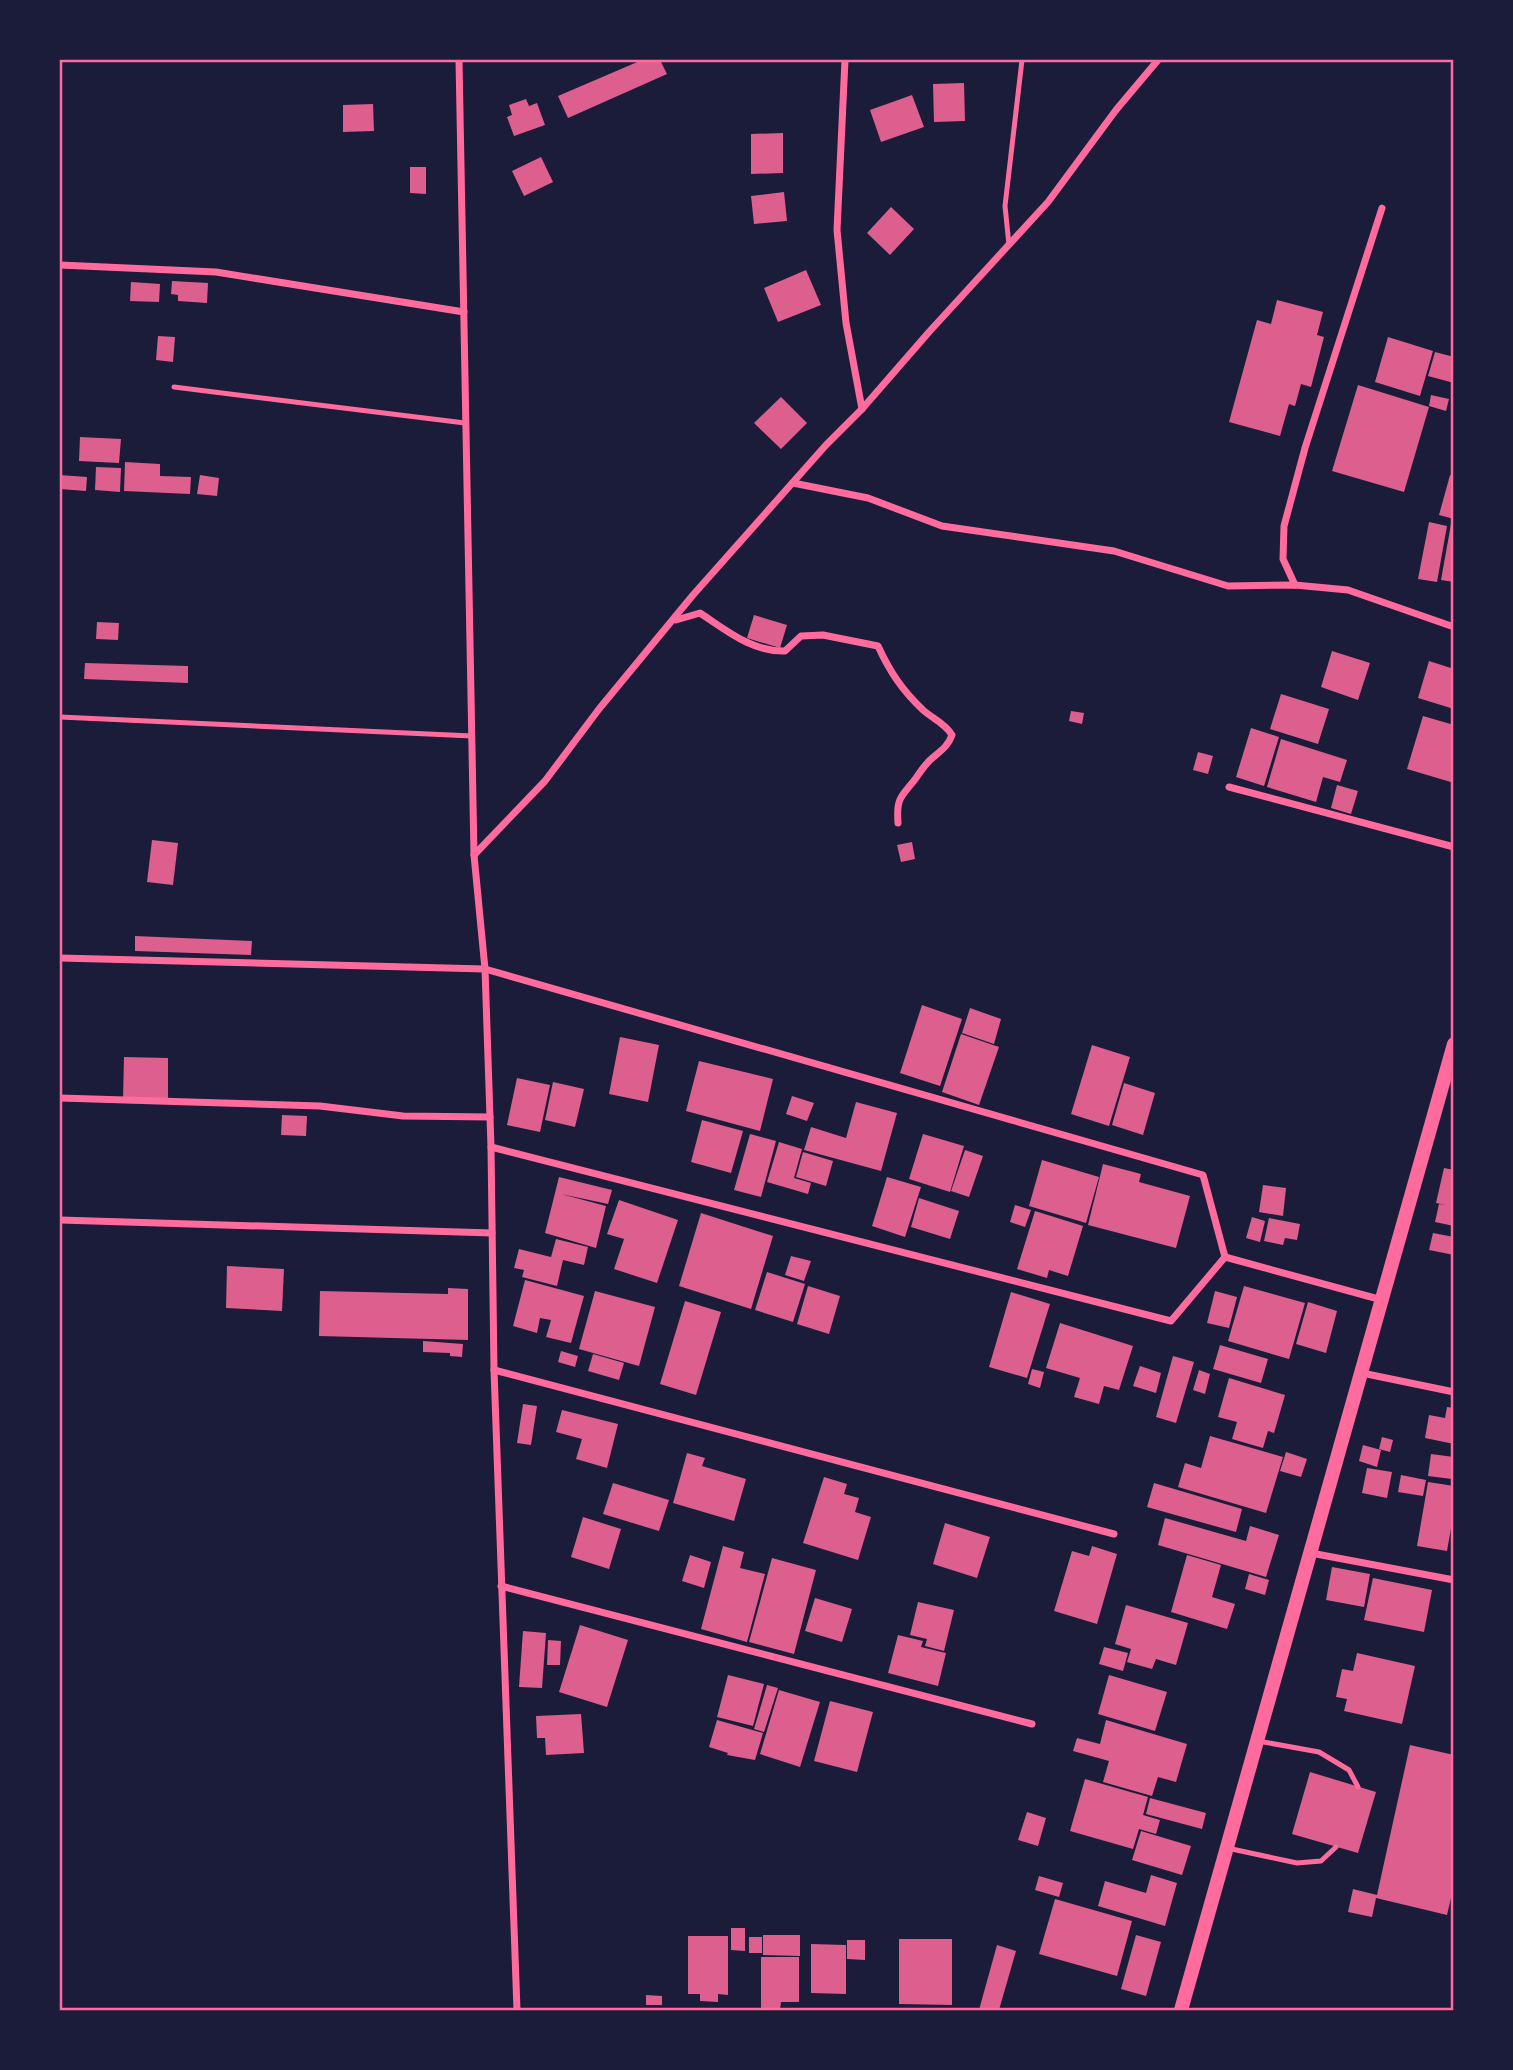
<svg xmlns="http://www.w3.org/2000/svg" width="1513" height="2070" font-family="'Asap Condensed',sans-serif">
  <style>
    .building { fill: #dd5f8e }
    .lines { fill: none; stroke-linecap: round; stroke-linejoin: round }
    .service { stroke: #ff6b9d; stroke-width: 5 }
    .minor { stroke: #ff6b9d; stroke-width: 7 }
    .secondary { stroke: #ff6b9d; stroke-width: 14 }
    .neatline { fill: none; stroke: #ff6b9d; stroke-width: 2.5 }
  </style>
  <rect width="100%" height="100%" fill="#1b1b3a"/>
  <g class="building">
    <path d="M642 60H660L667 74 568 118 558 96Z"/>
    <path d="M964 83 965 121 934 122 933 84Z"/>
    <path d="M912 95 924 127 881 142 870 110Z"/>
    <path d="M526 99 529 106 537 103 545 125 514 136 507 117 512 115 509 105Z"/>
    <path d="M373 104 374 131 343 132V105Z"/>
    <path d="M783 133V173L751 174V134Z"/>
    <path d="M541 157 553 182 524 196 512 171Z"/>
    <path d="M410 167H426V194L410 193Z"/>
    <path d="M784 192 787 221 754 224 751 196Z"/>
    <path d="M891 207 914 229 890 255 867 233Z"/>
    <path d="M806 270 821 305 778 322 764 288Z"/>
    <path d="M172 281 208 283 207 303 178 301V295L171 294Z"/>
    <path d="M131 282 160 284 159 302 130 301Z"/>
    <path d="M1277 300 1323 312 1317 335 1324 337 1311 387 1301 384 1295 406 1289 404 1280 436 1229 422 1257 320 1271 324Z"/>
    <path d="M158 336 175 337 173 362 156 360Z"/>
    <path d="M1388 337 1433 351 1420 396 1375 382Z"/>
    <path d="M1435 352 1454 357V383L1428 376Z"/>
    <path d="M1358 385 1429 407 1404 492 1332 471Z"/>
    <path d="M1431 395 1449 399 1446 411 1429 406Z"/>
    <path d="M781 397 807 423 781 449 754 423Z"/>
    <path d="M80 437 121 439 119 463 79 461Z"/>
    <path d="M125 462 160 464V476L191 477 190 494 124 491Z"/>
    <path d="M96 467 121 468 120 492 95 490Z"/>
    <path d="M60 475 87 477 86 491 60 489Z"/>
    <path d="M200 475 219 478 217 496 197 494Z"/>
    <path d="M1450 475 1454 476V519L1439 515Z"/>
    <path d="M1429 522 1447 526 1437 582 1418 579Z"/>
    <path d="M1451 524 1454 525V582L1441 580Z"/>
    <path d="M754 615 787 625 780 648 747 638Z"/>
    <path d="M97 622 119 623 118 640 96 639Z"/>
    <path d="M1332 651 1370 663 1358 700 1321 687Z"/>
    <path d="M1429 661 1454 669V709L1418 698Z"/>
    <path d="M85 663 188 666V683L84 679Z"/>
    <path d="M1281 694 1329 709 1318 744 1270 729Z"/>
    <path d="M1071 711 1084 713 1082 724 1069 721Z"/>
    <path d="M1423 716 1454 725V783L1407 769Z"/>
    <path d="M1251 728 1279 737 1264 786 1236 777Z"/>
    <path d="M1281 739 1347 760 1340 782 1323 777 1316 802 1267 787Z"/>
    <path d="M1198 752 1213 756 1208 774 1193 770Z"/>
    <path d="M1337 785 1358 791 1351 814 1331 808Z"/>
    <path d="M152 840 178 843 173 885 147 882Z"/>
    <path d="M912 842 915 859 901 862 897 845Z"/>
    <path d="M135 936 252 941 251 955 135 951Z"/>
    <path d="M922 1005 962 1019 940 1086 900 1073Z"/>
    <path d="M970 1008 1001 1019 994 1044 962 1033Z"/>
    <path d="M961 1034 999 1047 979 1105 942 1092Z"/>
    <path d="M620 1037 659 1045 648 1102 609 1094Z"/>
    <path d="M1092 1045 1130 1057 1109 1126 1071 1114Z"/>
    <path d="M124 1057 168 1058V1100L123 1099Z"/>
    <path d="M699 1061 773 1079 760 1131 686 1111Z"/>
    <path d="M517 1078 550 1085 540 1132 507 1125Z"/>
    <path d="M553 1082 584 1089 575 1127 545 1120Z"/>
    <path d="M1124 1083 1155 1093 1143 1135 1112 1125Z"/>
    <path d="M792 1096 814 1103 807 1121 786 1114Z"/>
    <path d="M856 1102 897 1113 881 1171 804 1150 811 1127 846 1138Z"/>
    <path d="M282 1115 307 1116 306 1136 281 1135Z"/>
    <path d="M702 1120 743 1131 731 1173 691 1162Z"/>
    <path d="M750 1134 776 1141 761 1197 734 1190Z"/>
    <path d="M923 1134 964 1146 950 1192 909 1179Z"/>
    <path d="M779 1142 802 1149 794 1178 811 1183 808 1194 767 1182Z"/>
    <path d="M965 1150 983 1156 969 1197 951 1191Z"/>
    <path d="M803 1152 833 1161 826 1186 796 1177Z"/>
    <path d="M1042 1160 1099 1177 1086 1223 1029 1206Z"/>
    <path d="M1103 1164 1141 1174 1139 1182 1190 1196 1176 1248 1088 1225Z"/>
    <path d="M1444 1168 1454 1170V1226L1435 1222 1439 1204 1446 1205 1436 1203Z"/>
    <path d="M559 1177 612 1190 608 1204 561 1194 606 1206 596 1248 545 1233Z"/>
    <path d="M887 1177 921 1187 905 1237 872 1226Z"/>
    <path d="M1263 1185 1286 1188 1283 1216 1259 1212Z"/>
    <path d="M919 1198 959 1211 950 1239 911 1227Z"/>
    <path d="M619 1200 678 1220 657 1283 614 1269 624 1239 607 1234Z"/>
    <path d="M1015 1205 1031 1210 1025 1227 1010 1222Z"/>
    <path d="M1035 1211 1083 1226 1068 1276 1049 1270 1047 1278 1017 1269Z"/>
    <path d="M701 1213 773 1236 751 1309 679 1286Z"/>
    <path d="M1252 1217 1265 1221 1260 1242 1246 1238Z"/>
    <path d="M1269 1218 1300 1224 1297 1240 1285 1238 1283 1245 1264 1241Z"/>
    <path d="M1433 1233 1454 1237V1255L1429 1250Z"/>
    <path d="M556 1239 588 1247 584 1265 563 1260 557 1286 522 1277 524 1270 514 1268 519 1249 551 1257Z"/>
    <path d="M791 1256 811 1261 804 1281 785 1275Z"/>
    <path d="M227 1266 284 1269 282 1311 226 1308Z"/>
    <path d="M767 1272 805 1284 793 1322 755 1310Z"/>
    <path d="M525 1280 584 1296 571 1343 546 1337 551 1320 540 1318 537 1333 513 1326Z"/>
    <path d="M808 1286 840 1296 829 1334 797 1324Z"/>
    <path d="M1244 1286 1305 1303 1289 1359 1228 1341Z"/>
    <path d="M448 1288 468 1289V1340L319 1336 320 1291 448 1294Z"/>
    <path d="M595 1291 655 1307 639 1366 579 1349Z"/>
    <path d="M1215 1291 1237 1297 1229 1328 1207 1323Z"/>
    <path d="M1011 1292 1050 1304 1027 1378 989 1367Z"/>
    <path d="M685 1301 721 1312 696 1395 660 1384Z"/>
    <path d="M1308 1302 1337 1311 1326 1353 1296 1344Z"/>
    <path d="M1060 1323 1133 1346 1119 1390 1104 1386 1099 1404 1074 1397 1080 1378 1046 1368Z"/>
    <path d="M423 1341 463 1344 462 1357 450 1356V1353L423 1352Z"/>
    <path d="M1220 1345 1268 1359 1261 1383 1213 1369Z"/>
    <path d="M561 1351 578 1356 575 1367 558 1362Z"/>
    <path d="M593 1354 624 1363 619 1380 588 1371Z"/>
    <path d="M1173 1356 1194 1362 1176 1423 1156 1417Z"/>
    <path d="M1140 1366 1161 1373 1156 1393 1133 1386Z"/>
    <path d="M1032 1369 1044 1372 1040 1388 1028 1384Z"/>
    <path d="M1199 1370 1210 1374 1205 1394 1193 1390Z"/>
    <path d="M1229 1378 1285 1395 1274 1433 1268 1431 1263 1448 1232 1439 1237 1422 1218 1417Z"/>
    <path d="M523 1404 537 1406 531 1445 517 1443Z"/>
    <path d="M1447 1407 1454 1408V1444L1425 1438 1429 1415 1445 1418Z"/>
    <path d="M562 1410 618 1424 607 1468 576 1459 582 1439 556 1432Z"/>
    <path d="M1210 1436 1283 1457 1266 1513 1178 1487 1185 1463 1201 1468Z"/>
    <path d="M1382 1437 1393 1440 1390 1452 1379 1449Z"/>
    <path d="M1363 1445 1381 1450 1377 1467 1359 1461Z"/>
    <path d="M1286 1452 1307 1459 1301 1477 1280 1471Z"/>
    <path d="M687 1453 705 1458 702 1466 746 1479 734 1521 673 1503Z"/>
    <path d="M1431 1454 1454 1457 1452 1479 1428 1476Z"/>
    <path d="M1367 1468 1392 1472 1387 1498 1362 1493Z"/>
    <path d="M1401 1475 1426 1480 1423 1496 1398 1492Z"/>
    <path d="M824 1477 847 1484 844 1494 859 1498 855 1512 871 1517 858 1560 803 1543Z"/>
    <path d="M1428 1482 1454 1486V1511L1447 1551 1417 1546Z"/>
    <path d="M613 1483 669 1500 659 1531 603 1514Z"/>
    <path d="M1154 1483 1242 1509 1236 1532 1147 1507Z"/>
    <path d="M583 1517 621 1529 609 1569 571 1557Z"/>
    <path d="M1165 1518 1246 1541 1250 1526 1279 1535 1266 1577 1158 1545Z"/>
    <path d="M945 1523 990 1537 977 1578 933 1564Z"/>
    <path d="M723 1546 744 1552 740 1568 765 1574 747 1642 701 1629Z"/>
    <path d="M1092 1546 1117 1554 1097 1624 1054 1611 1072 1551 1089 1556Z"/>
    <path d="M690 1555 711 1562 704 1588 682 1581Z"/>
    <path d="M1187 1555 1221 1565 1212 1597 1235 1604 1227 1629 1171 1612Z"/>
    <path d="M772 1558 816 1570 794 1654 749 1642Z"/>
    <path d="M1332 1567 1370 1574 1364 1607 1326 1600Z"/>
    <path d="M1249 1574 1269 1580 1265 1595 1245 1589Z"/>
    <path d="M1373 1578 1432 1590 1424 1632 1364 1620Z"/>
    <path d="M815 1598 852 1609 842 1642 805 1631Z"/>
    <path d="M918 1602 954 1610 944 1651 925 1646 927 1639 910 1635Z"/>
    <path d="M1126 1605 1188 1623 1176 1665 1156 1659 1152 1669 1127 1662 1131 1649 1115 1644Z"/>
    <path d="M580 1625 628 1640 607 1707 559 1692Z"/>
    <path d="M523 1631 546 1633 542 1688 519 1687Z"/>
    <path d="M898 1635 923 1641 921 1647 946 1653 938 1686 888 1673Z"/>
    <path d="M548 1640 561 1641 560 1665H547Z"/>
    <path d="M1104 1647 1128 1653 1123 1671 1099 1664Z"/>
    <path d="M1357 1653 1415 1666 1402 1724 1344 1711 1347 1699 1336 1697 1342 1669 1353 1671Z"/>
    <path d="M728 1675 764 1684 753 1726 717 1717Z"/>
    <path d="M1109 1675 1167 1692 1155 1731 1098 1714Z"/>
    <path d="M767 1685 778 1688 764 1732 754 1729Z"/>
    <path d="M779 1690 820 1702 800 1767 760 1754Z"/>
    <path d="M830 1701 873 1712 857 1772 814 1761Z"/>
    <path d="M581 1714 584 1753 546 1755 545 1738H537L536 1716Z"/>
    <path d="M717 1720 763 1733 755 1760 727 1755 728 1753 709 1747Z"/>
    <path d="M1106 1720 1187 1744 1176 1782 1158 1777 1152 1796 1103 1782 1109 1761 1073 1751 1077 1738 1100 1744Z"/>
    <path d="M1410 1745 1454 1755V1885L1447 1915 1376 1898 1372 1917 1348 1912 1353 1889 1377 1895Z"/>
    <path d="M1310 1772 1376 1792 1358 1853 1292 1834Z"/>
    <path d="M1085 1779 1148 1797 1143 1815 1160 1820 1156 1834 1139 1829 1133 1849 1070 1831Z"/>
    <path d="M1150 1798 1206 1813 1202 1829 1146 1814Z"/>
    <path d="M1027 1812 1046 1818 1038 1846 1018 1840Z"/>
    <path d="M1141 1831 1191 1846 1182 1875 1132 1860Z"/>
    <path d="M1151 1875 1177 1883 1165 1926 1098 1906 1105 1881 1146 1893Z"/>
    <path d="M1039 1876 1063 1883 1059 1897 1035 1890Z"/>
    <path d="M1055 1899 1132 1921 1117 1976 1039 1954Z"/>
    <path d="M731 1928H745V1951L731 1950Z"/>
    <path d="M763 1935H800V1956L763 1955Z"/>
    <path d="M1136 1935 1161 1942 1146 1996 1121 1989Z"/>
    <path d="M688 1936H728V1995L718 1994V2002L700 2001V1994H688Z"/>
    <rect x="749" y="1937" width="13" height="16"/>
    <path d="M899 1939H952V2005L899 2004Z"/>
    <path d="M847 1940H865V1960L847 1959Z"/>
    <path d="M811 1944 846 1945V1994L811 1993Z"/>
    <path d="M997 1945 1016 1951 999 2010H979Z"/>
    <path d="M761 1957H799V2002H781L780 2010H761Z"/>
    <path d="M646 1995 662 1996V2005H646Z"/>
  </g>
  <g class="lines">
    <g class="service">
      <path d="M1009 245 1005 206 1022 60"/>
      <path d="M174 387 465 423"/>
      <path d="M60 717 472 736"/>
      <path d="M1258 1741 1319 1752 1349 1770 1358 1787"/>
      <path d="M1227 1848 1297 1863 1321 1861 1336 1847"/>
    </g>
    <g class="minor">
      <path d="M459 60 474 855 485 969 491 1147 494 1370 517 2010"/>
      <path d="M845 60 837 230 846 323 862 409"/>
      <path d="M60 265 216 272 464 312"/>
      <path d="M793 483 868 498 942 526 1114 551 1228 586 1295 585 1348 590 1454 627"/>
      <path d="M1295 585 1283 559 1284 526 1305 448 1382 208"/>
      <path d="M676 620 700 613C726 630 752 652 785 651L801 636 823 635 878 646C890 672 902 690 923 710 933 719 945 723 952 735 948 747 939 752 930 760 924 766 921 771 916 778 902 797 896 796 898 823"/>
      <path d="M1229 787 1454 847"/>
      <path d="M474 855 545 781 599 709 693 595 826 445 862 409 929 332 1048 202 1116 110 1158 60"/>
      <path d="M60 958 485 969 1203 1175 1225 1257 1171 1321 491 1147"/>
      <path d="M60 1098 320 1106 403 1116 490 1117"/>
      <path d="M60 1220 492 1233"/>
      <path d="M1225 1257 1382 1300"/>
      <path d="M494 1370 1114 1534"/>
      <path d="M1362 1373 1454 1392"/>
      <path d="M1311 1553 1454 1580"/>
      <path d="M501 1586 1032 1724"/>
    </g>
    <path class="secondary" d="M1181 2010 1454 1044"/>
  </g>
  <rect width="1513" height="2070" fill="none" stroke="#1b1b3a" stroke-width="122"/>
  <rect x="61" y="61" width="1391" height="1948" class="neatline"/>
</svg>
